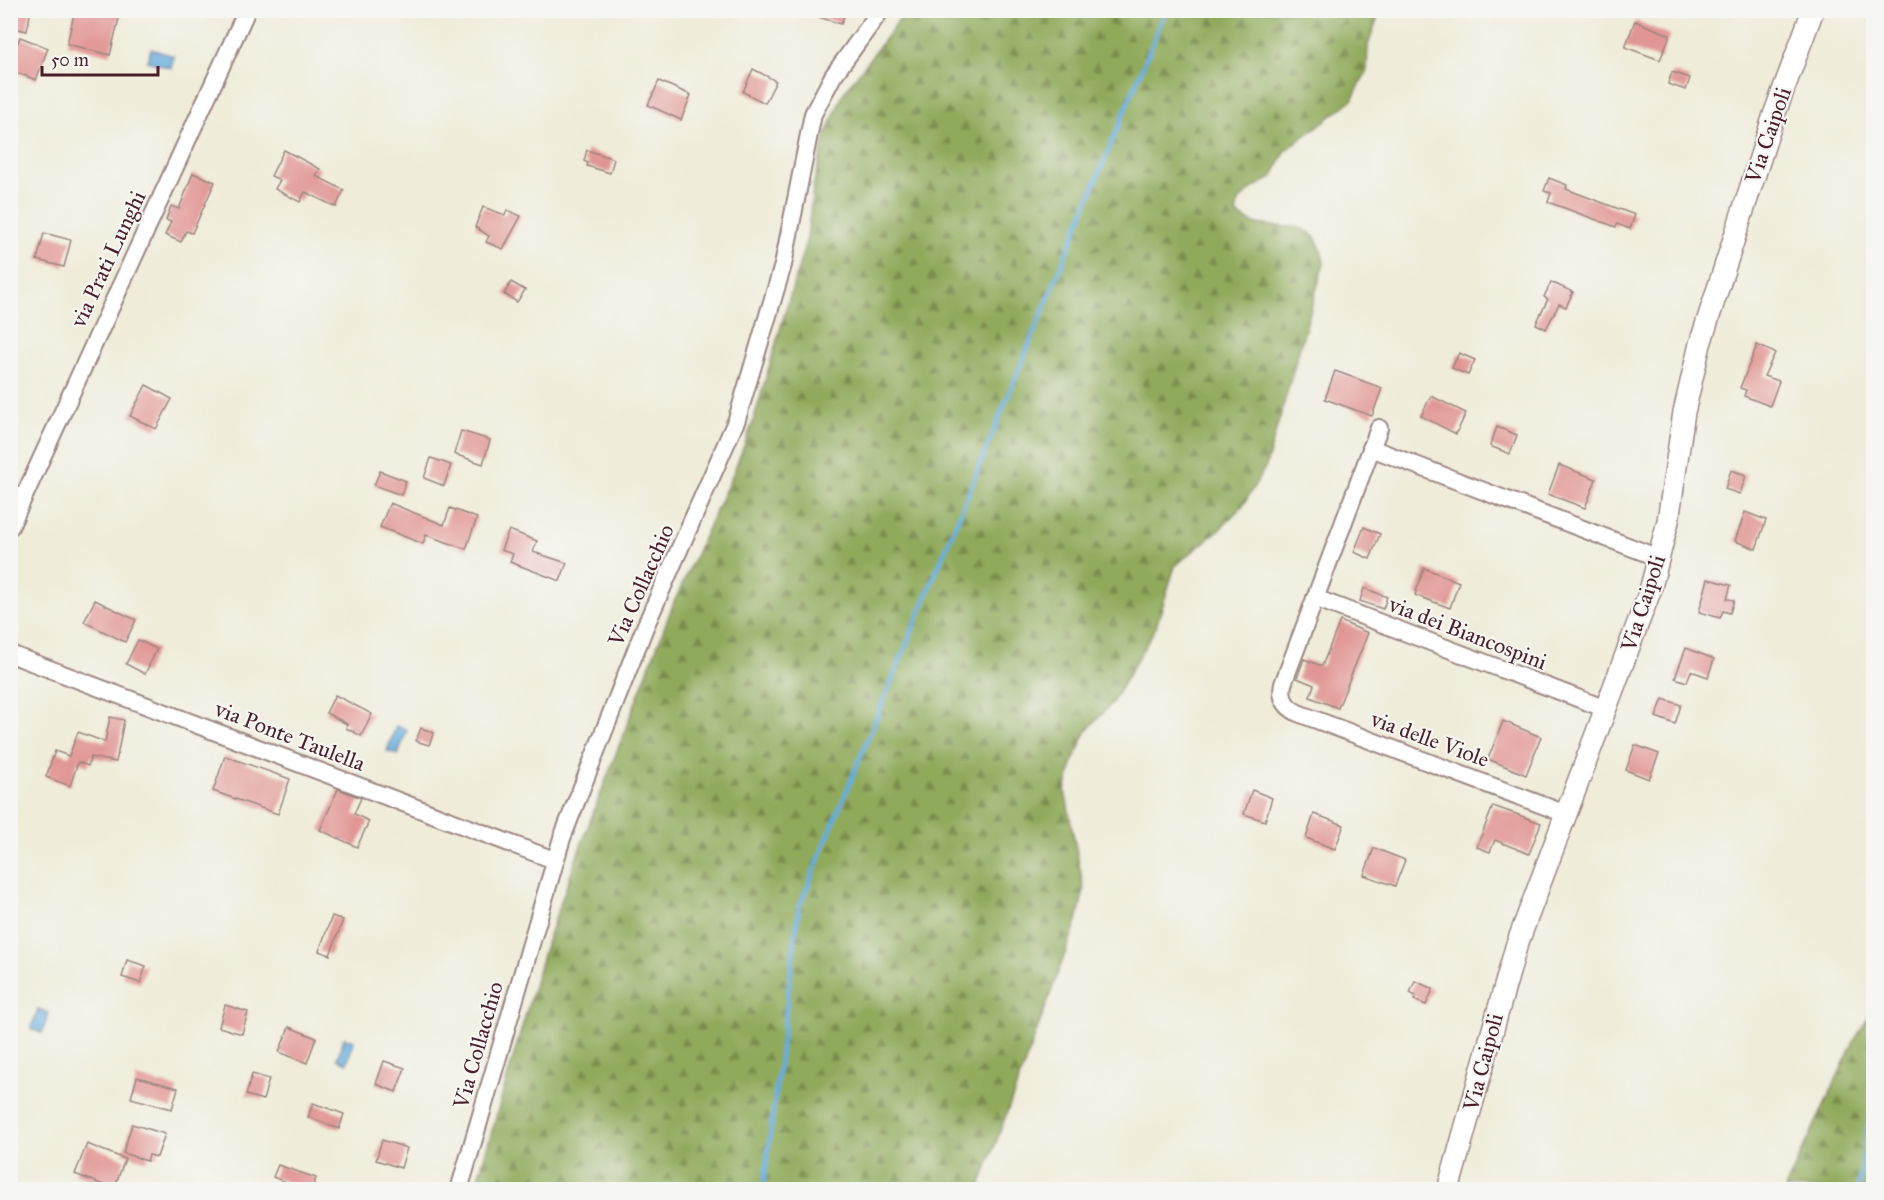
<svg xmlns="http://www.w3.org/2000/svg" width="1884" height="1200" font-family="'IM FELL Great Primer',serif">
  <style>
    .forest { fill: url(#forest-firs); stroke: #6d6444; stroke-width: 1.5 }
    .water { fill: #65addc; stroke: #586684; stroke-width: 1.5 }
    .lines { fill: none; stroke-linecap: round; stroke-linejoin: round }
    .stream { stroke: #65addc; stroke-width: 4.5 }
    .building { fill: #e19694 }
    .minor-casing { stroke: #9c8682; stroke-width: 20 }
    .tertiary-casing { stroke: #9c8682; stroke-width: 24 }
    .minor { stroke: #fff; stroke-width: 16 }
    .tertiary { stroke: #fff; stroke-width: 21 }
    .labels { text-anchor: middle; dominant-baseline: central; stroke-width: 4.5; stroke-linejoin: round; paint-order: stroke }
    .street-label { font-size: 22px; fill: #4a1f2b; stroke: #f6f6f2 }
  </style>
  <defs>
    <pattern id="forest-firs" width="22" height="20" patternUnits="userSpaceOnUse" patternTransform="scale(1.5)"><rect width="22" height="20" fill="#90aa5c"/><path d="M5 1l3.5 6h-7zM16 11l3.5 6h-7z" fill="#788a4c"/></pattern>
  </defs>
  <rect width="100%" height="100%" fill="#f6f6f2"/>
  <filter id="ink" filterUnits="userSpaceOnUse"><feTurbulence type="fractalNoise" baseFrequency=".0167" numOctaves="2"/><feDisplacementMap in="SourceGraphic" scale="12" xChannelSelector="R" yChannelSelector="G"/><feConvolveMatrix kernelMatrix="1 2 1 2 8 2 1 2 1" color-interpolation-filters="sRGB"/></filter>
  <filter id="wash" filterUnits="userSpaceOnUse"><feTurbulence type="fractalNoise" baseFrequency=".008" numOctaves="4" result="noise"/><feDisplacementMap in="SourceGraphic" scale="24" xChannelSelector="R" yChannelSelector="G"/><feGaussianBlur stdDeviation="1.35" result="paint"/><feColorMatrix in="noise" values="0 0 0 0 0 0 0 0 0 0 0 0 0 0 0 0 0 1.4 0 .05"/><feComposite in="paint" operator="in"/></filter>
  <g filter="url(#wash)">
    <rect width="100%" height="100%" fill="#efecd9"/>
    <g class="forest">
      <path d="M906 11H1380L1368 45 1367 70 1352 100 1286 150 1272 178 1254 187 1238 202 1236 214C1242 217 1248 221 1254 223 1285 233 1316 212 1324 263L1266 466 1244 504 1220 529 1175 566 1156 627 1112 703 1087 730 1073 761 1065 791 1084 890 1077 921 979 1189H475L547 941 584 837 674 602 735 469 753 422 807 238 813 188 825 137 843 94Z"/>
      <path d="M1873 1010V1189H1785L1854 1041Z"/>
    </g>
    <g class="water">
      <path d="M151 49 174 56 171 68 147 61Z"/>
      <path d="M396 726 407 730 398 755 387 751Z"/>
      <path d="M38 1009 49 1013 42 1033 31 1029Z"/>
      <path d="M344 1038 354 1041 347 1063 337 1059Z"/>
    </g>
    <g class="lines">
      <g class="stream">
        <path d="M763 1190 799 907 1166 10"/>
        <path d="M1858 1190 1874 1086"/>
      </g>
    </g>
    <g id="blocks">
      <g class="building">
        <path d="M10 10H31L27 31 10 27Z"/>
        <path d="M75 10H121L110 55 67 44Z"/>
        <path d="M807 10H846L841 24 806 13Z"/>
        <path d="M1635 21 1670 35 1660 60 1625 47Z"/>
        <path d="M20 37 48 48 36 80 10 70V62Z"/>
        <path d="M753 69 776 81 765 103 743 92Z"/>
        <path d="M1672 72 1690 78 1686 90 1668 84Z"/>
        <path d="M659 81 691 95 681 120 648 105Z"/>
        <path d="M284 150 320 169 316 176 344 190 336 207 305 192 300 202 275 189 280 180 271 176Z"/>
        <path d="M587 150 614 159 610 173 587 166 588 163 584 161Z"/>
        <path d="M193 173 215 182 192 233 186 231 181 242 165 235 171 222 166 220 171 206 179 209Z"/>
        <path d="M1549 178 1567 185 1566 189 1635 215 1630 229 1617 224 1616 227 1548 202 1551 193 1544 191Z"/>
        <path d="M483 207 505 215 507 210 521 216 503 249 486 242 489 236 475 227Z"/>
        <path d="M44 233 71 240 64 267 37 260Z"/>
        <path d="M511 282 525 290 517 302 504 294Z"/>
        <path d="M1551 282 1573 292 1566 307 1559 304 1546 329 1536 324 1548 299 1544 297Z"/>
        <path d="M1757 345 1775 353 1764 376 1779 381 1770 406 1744 396 1746 390 1740 388Z"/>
        <path d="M1459 353 1475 360 1468 375 1452 368Z"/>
        <path d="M1335 371 1382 388 1372 416 1325 399Z"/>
        <path d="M146 385 172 399 156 429 130 416Z"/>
        <path d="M1431 396 1466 413 1456 434 1421 416Z"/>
        <path d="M1497 427 1517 435 1510 454 1490 446Z"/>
        <path d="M461 431 490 440 483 464 454 454Z"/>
        <path d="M431 458 451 465 444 486 424 478Z"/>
        <path d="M1559 465 1596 479 1585 508 1548 494Z"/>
        <path d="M1731 470 1746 475 1740 494 1725 489Z"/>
        <path d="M380 471 406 481 401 495 374 485Z"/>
        <path d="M390 503 444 525 450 508 477 518 466 549 426 535 423 544 380 527Z"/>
        <path d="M1745 512 1766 520 1756 549 1735 541Z"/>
        <path d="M1364 527 1380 534 1370 559 1354 552Z"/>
        <path d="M509 530 537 541 533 552 567 563 560 581 510 562 513 554 501 550Z"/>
        <path d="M1424 568 1459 582 1450 608 1415 595Z"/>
        <path d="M1708 579 1731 585 1727 599 1734 600 1730 613 1723 611 1720 618 1699 612Z"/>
        <path d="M1364 588 1387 597 1383 609 1360 601Z"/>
        <path d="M95 600 136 620 125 642 84 622Z"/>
        <path d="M1340 621 1368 633 1338 708 1310 697 1314 685 1297 678 1304 659 1322 666Z"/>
        <path d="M138 640 157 649 145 674 126 664Z"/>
        <path d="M1686 648 1714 659 1708 677 1691 671 1687 682 1675 678Z"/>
        <path d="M335 695 372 714 361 736 346 728 347 724 326 713Z"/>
        <path d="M1663 699 1681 705 1675 724 1656 717Z"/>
        <path d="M110 717 124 720 116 762 91 757 88 766 78 762 70 786 46 777 55 751 69 756 78 732 105 742Z"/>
        <path d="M1503 721 1541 737 1526 775 1488 759Z"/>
        <path d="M421 728 434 733 429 745 416 741Z"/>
        <path d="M1635 745 1659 754 1649 779 1626 770Z"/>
        <path d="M225 756 290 779 278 814 213 791Z"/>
        <path d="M338 789 361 798 354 814 369 821 357 847 320 830Z"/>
        <path d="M1252 790 1272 798 1265 821 1244 814Z"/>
        <path d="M1493 806 1541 823 1529 854 1495 840 1490 852 1477 847Z"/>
        <path d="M1314 814 1344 825 1335 849 1306 838Z"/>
        <path d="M1374 848 1405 860 1395 886 1364 875Z"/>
        <path d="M332 916 343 920 330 955 319 951Z"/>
        <path d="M127 960 146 966 140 983 122 977Z"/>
        <path d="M1415 981 1433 989 1426 1005 1414 1000 1416 996 1410 993Z"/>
        <path d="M225 1005 248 1012 242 1034 219 1027Z"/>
        <path d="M289 1027 316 1038 307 1063 279 1052Z"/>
        <path d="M384 1061 405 1068 396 1092 376 1084Z"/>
        <path d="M252 1074 269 1079 263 1100 246 1095Z"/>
        <path d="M137 1077 178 1088 172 1109 131 1098Z"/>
        <path d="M313 1103 344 1114 339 1129 308 1117Z"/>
        <path d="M132 1124 165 1134 157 1157 149 1155 147 1161 123 1153Z"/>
        <path d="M382 1140 407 1148 401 1168 376 1160Z"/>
        <path d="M87 1144 125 1159 114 1189 75 1174Z"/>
        <path d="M278 1165 316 1178 312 1190H284L286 1182 273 1177Z"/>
      </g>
    </g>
  </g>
  <g filter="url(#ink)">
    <use href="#blocks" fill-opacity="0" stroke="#9c8682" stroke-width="1.5"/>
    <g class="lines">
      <g class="minor-casing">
        <g id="minor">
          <path d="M1379 428 1283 684C1280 698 1286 707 1298 713L1566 814"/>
          <path d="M1371 448 1659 558"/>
          <path d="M10 527 247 10"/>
          <path d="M1315 598 1606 709"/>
          <path d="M10 654 554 860"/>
          <path d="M459 1190 562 838 645 627 737 419 783 265 813 114 833 76 881 10"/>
        </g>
      </g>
      <g class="tertiary-casing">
        <path id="tertiary" d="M1448 1190 1516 947 1650 591 1668 521 1684 412 1700 344 1774 115 1813 10"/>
      </g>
      <use href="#minor" class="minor"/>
      <use href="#tertiary" class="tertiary"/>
    </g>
  </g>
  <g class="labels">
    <g class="street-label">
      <text transform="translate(1768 135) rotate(-71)">Via Caipoli</text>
      <text transform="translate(108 259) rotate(-65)">via Prati Lunghi</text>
      <text transform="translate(641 585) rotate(-66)">Via Collacchio</text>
      <text transform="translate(1643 603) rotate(-72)">Via Caipoli</text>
      <text transform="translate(1468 633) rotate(21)">via dei Biancospini</text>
      <text transform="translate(290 736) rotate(21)">via Ponte Taulella</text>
      <text transform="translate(1430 739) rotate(20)">via delle Viole</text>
      <text transform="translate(478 1045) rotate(-74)">Via Collacchio</text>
      <text transform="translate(1483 1062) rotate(-75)">Via Caipoli</text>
    </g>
  </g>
  <rect width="1884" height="1200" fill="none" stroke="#f6f6f2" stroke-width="36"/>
  <path d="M42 66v9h116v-9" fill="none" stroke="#4a1f2b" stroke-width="3"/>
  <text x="51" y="66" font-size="18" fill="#4a1f2b" stroke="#f6f6f2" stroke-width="4.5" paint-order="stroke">50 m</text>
</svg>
